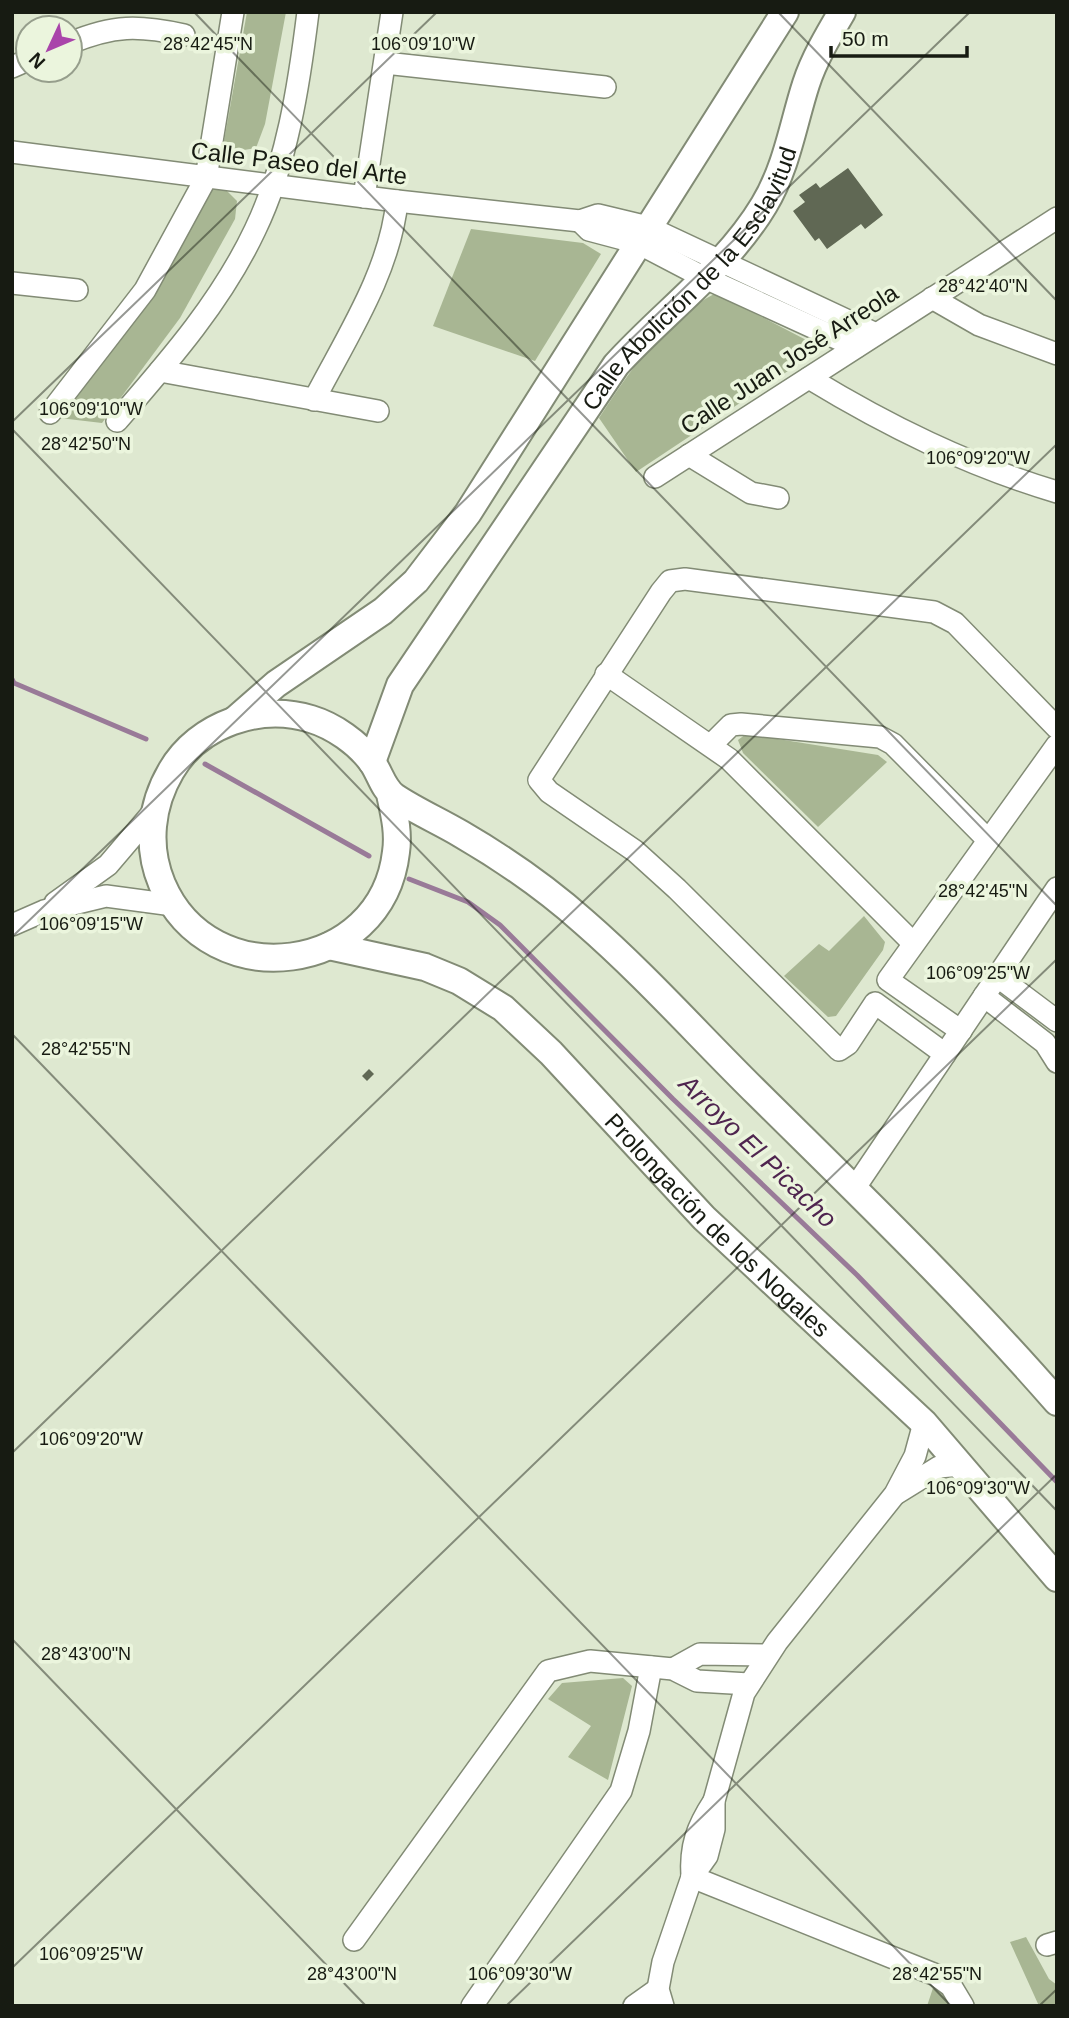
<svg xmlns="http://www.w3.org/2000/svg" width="1069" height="2018" font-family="Arial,sans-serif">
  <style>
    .green { fill: #a8b693 }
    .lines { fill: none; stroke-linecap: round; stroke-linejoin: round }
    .stream { stroke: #997a98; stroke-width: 5 }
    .building { fill: #606854 }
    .minor-casing { stroke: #828b75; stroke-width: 24 }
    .major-casing { stroke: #828b75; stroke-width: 30 }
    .minor { stroke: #fff; stroke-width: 21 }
    .major { stroke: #fff; stroke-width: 26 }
    .ticks { fill: none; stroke: #171b12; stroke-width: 2; stroke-opacity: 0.45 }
    .labels { text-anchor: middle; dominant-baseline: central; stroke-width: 7; stroke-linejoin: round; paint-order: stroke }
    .street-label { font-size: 24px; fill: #171b12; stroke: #ebf5dd }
    .water-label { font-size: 26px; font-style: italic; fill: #4f254f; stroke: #ebf5dd }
    .ticks-label { font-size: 18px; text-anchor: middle; fill: #171b12; stroke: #ebf5dd; stroke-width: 7; stroke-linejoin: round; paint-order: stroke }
  </style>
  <rect width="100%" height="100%" fill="#dee8d0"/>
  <g class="green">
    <path d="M247 12H286L265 124 256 148 232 152 223 147Z"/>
    <path d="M223 187 237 201 235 219 180 318 102 423 51 417 205 192Z"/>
    <path d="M471 229 583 243 601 254 535 361 433 326Z"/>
    <path d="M716 293 812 343 800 363 636 472 599 418C630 371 664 319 716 293Z"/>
    <path d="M746 734 878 755 887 762 818 827 743 753 738 740Z"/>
    <path d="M864 916 885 942 883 950 836 1016 828 1017 784 976 819 944 829 951Z"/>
    <path d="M623 1678 632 1686 608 1780 568 1757 591 1726 548 1699 562 1683Z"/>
    <path d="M1026 1937 1049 1979 1057 1985V2006H1039L1010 1942Z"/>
    <path d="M933 1988 943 1993 949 2006H927Z"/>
  </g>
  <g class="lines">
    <g class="stream">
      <path d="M12 679 14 683 146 739"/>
      <path d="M205 764 369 856"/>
      <path d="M409 879 468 902 500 925 673 1099 857 1275 1057 1482"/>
    </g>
  </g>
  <g class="building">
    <path d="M848 168 883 215 865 229 861 224 827 249 819 238 815 241 793 211 805 202 799 195 816 183 820 188Z"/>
    <path d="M369 1069 374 1074 367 1081 362 1076Z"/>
  </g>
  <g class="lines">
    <g class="minor-casing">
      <g id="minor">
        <path d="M70 43C114 25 138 25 184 35"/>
        <path d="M385 63 605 87"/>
        <path d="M12 67 28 60"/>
        <path d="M12 152 397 201 580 221 598 215 648 227 876 334"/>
        <path d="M364 197 392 12"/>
        <path d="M580 221 589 230 638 243 703 277 856 347"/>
        <path d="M12 283 77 290"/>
        <path d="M932 298 979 325 1057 354"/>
        <path d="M160 371 378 411"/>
        <path d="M809 378C888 426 967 465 1057 492"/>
        <path d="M314 400C346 338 390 272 397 201"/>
        <path d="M50 413 145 290 206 178 233 12"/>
        <path d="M117 421C169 361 221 302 255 230 287 164 299 85 308 12"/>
        <path d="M689 455 751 493 778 498"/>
        <path d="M655 477 1057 218"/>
        <path d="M606 674 729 759 912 942"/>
        <path d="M712 744 731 725 741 724 880 737 893 744 987 839"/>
        <path d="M55 903 108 865 154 811"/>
        <path d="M12 925 44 911 106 896 173 905"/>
        <path d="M997 976 1057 1021"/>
        <path d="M984 996 1045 1043 1057 1062"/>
        <path d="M961 1031 888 980 1057 745"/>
        <path d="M945 1054 875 1003 848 1044 839 1050 677 889 635 851 549 792 539 780 661 592 670 581 685 579 934 612 955 623 1057 728"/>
        <path d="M854 1189 1057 888"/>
        <path d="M897 1493 939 1467 961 1465"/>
        <path d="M673 1669 700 1654 767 1655"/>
        <path d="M692 1877 936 1975 951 1986 963 2006"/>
        <path d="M692 1877C690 1846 697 1827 714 1801"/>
        <path d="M354 1940 548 1671 590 1661 673 1669 697 1681 749 1684"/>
        <path d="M1047 1945 1057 1942"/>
        <path d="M472 2006 621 1791 639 1731 651 1667"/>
        <path d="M634 2006 658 1989"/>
        <path d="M663 2006 658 1989 663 1962 692 1877 707 1856 714 1829V1801L744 1693 777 1642 895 1494 915 1456 924 1423"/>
      </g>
    </g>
    <g class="major-casing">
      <g id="major">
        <path d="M236 719 276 684 383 611 416 581 468 513 785 12"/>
        <path id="s1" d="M372 762 400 685 616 365C664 312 727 267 764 205 787 167 793 124 806 84 814 59 829 34 842 12"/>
        <path d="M390 794C394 813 399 832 396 852 382 975 210 997 162 884 146 846 151 805 171 771 198 724 260 703 311 719 334 726 358 743 372 762 380 773 383 789 395 797 416 811 439 821 461 834 504 859 547 889 584 922 645 975 700 1037 758 1094 860 1195 963 1294 1057 1402"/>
        <path id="s2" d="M329 946 425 967 459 981 503 1008 551 1053 704 1218 924 1423 1057 1578"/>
      </g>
    </g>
    <use href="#minor" class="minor"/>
    <use href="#major" class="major"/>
  </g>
  <path class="ticks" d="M194 12 1057 906M778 12 1057 301M12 422 437 12M12 429 1057 1511M12 937 970 12M12 1034 951 2006M12 1453 1057 444M12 1639 366 2006M12 1968 1057 959M506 2006 1057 1474M1039 2006 1057 1989"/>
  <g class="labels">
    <g class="street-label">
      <text transform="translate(299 163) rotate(7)">Calle Paseo del Arte</text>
      <text stroke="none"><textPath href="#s1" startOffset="583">Calle Abolición de la Esclavitud</textPath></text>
      <text transform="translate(789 359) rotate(-33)">Calle Juan José Arreola</text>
      <text stroke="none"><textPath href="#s2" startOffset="492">Prolongación de los Nogales</textPath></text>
    </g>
    <g class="water-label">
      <text transform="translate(758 1151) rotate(44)">Arroyo El Picacho</text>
    </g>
  </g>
  <g class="ticks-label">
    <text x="423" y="50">106°09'10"W</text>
    <text x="208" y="50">28°42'45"N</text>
    <text x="983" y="292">28°42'40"N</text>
    <text x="91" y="415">106°09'10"W</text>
    <text x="86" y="450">28°42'50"N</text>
    <text x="978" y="464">106°09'20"W</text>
    <text x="983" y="897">28°42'45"N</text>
    <text x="91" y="930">106°09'15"W</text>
    <text x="978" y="979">106°09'25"W</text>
    <text x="86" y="1055">28°42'55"N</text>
    <text x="91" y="1445">106°09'20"W</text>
    <text x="978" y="1494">106°09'30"W</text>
    <text x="86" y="1660">28°43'00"N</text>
    <text x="91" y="1960">106°09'25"W</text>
    <text x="352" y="1980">28°43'00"N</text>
    <text x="937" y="1980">28°42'55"N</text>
    <text x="520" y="1980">106°09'30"W</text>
  </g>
  <rect width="1069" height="2018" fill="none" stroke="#171b12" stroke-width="28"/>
  <g transform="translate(49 49) rotate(226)"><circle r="33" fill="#ebf5dd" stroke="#969e8c" stroke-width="2"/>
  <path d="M0-5L12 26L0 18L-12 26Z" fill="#a944aa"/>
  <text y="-10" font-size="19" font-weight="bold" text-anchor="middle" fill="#171b12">N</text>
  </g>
  <path d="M831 46v10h136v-10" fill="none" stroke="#171b12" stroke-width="3.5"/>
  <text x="842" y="46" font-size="21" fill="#171b12" stroke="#ebf5dd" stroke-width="5" paint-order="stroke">50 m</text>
</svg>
